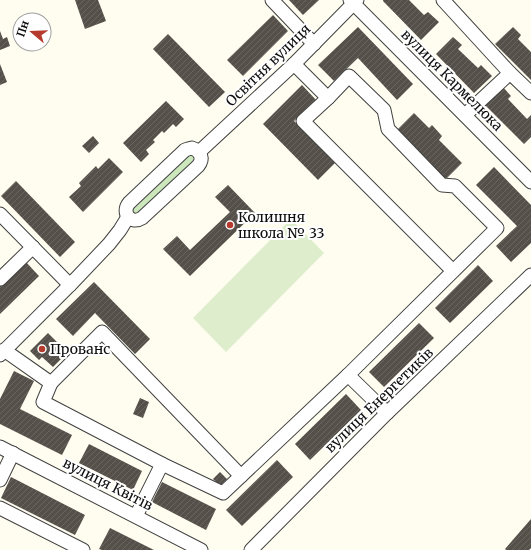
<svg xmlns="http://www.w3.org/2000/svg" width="531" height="550" font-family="Merriweather,serif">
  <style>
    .grass { fill: #cbe7bb }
    .pitch { fill: #deeecc }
    .building { fill: url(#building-hatch) }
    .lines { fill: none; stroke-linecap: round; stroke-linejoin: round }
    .minor-casing { stroke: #414141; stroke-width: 15 }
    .minor { stroke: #fff; stroke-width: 13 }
    .poi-dot { fill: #b63a2d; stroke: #fff; stroke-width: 1.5 }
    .labels { text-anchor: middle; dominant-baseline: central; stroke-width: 4; stroke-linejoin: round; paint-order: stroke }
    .street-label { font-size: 14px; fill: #0e0e0e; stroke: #fff }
    .poi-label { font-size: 14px; fill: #0e0e0e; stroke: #fff; text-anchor: start }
  </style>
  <defs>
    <pattern id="building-hatch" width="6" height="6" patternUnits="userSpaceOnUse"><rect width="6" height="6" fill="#56504b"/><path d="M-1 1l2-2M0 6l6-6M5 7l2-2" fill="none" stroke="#696561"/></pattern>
  </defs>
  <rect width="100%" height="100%" fill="#fefdef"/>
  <path class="grass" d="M189 152 198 159 135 217 130 207Z"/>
  <path class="pitch" d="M291 219 324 253 226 352 193 318Z"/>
  <g class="building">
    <path d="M75 0H98L106 21 85 29Z"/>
    <path d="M289 0H319L303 15Z"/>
    <path d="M383 0H409L424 15 428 12 439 22 421 40 383 1Z"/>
    <path d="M273 15 288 31 243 76 227 60Z"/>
    <path d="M358 27 413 84 397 100 358 58 334 81 318 65Z"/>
    <path d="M513 27 521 35 518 39 531 52V80L495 44Z"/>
    <path d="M0 31 3 39 7 37 10 46 0 50Z"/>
    <path d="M168 34 225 92 209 107 153 49Z"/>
    <path d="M453 37 462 45 458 49 478 68 481 65 492 76 474 93 436 54Z"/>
    <path d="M0 64 7 82 0 85Z"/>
    <path d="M302 85 316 100 294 121 335 163 318 180 263 124Z"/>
    <path d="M503 87 511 96 508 99 527 119 531 115V137L524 144 485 105Z"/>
    <path d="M166 101 184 119 176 127 173 124 164 133 162 131 153 140 155 142 146 150 149 154 141 162 123 143Z"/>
    <path d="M414 113 429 128 432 125 442 136 439 140 462 163 445 180 396 131Z"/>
    <path d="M93 136 99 143 89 153 82 146Z"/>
    <path d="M109 158 123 172 83 212 69 197 81 186 79 183 96 166 98 169Z"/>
    <path d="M494 167 531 205V243L511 262 496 246 517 226 476 185Z"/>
    <path d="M16 181 75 242 60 257 1 196Z"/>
    <path d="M228 185 255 213 190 276 163 249 177 236 190 250 230 212 215 197Z"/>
    <path d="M25 261 39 276 0 314V285Z"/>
    <path d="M478 265 493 281 450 323 435 308Z"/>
    <path d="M94 282 150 339 135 354 95 313 73 336 56 319Z"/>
    <path d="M419 323 434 338 384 387 369 372Z"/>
    <path d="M48 333 57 342 54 345 65 355 53 367 42 357 39 360 30 351Z"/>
    <path d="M14 371 34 381 20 409 72 435 62 455 0 424V399Z"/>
    <path d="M346 394 361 410 310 460 295 444Z"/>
    <path d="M140 398 149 402 143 418 133 414Z"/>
    <path d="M89 444 142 471 133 490 79 463Z"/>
    <path d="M277 460 293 477 242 526 226 510Z"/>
    <path d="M220 472 227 479 220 486 213 479Z"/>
    <path d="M11 477 85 515 75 535 1 498Z"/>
    <path d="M162 482 216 509 206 530 152 502Z"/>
    <path d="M531 519V548L529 550H506L505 549Z"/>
    <path d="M110 528 154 550H102L99 549Z"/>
  </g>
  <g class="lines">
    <g class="minor-casing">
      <g id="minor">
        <path d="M272 0 314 44"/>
        <path d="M350 0 531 182"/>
        <path d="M443 0 510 73 465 115"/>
        <path d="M294 64 328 98 349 76 384 110 388 129 442 185 455 186 497 228 348 375"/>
        <path d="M510 73 531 93"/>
        <path d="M328 98 303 121 453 271"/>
        <path d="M192 148C201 151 204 159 198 166L142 218C131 225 121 213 129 203L185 150 188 149Z"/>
        <path d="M199 152 294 64 357 0"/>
        <path d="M0 214 70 285"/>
        <path d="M0 279 33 247"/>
        <path d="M4 350 51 383 43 402 162 464 136 516"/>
        <path d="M0 355 70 285 109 244 120 230 128 217"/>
        <path d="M51 383 102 332 241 476"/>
        <path d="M0 447 201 550"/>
        <path d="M162 464 223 493 348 375 387 413"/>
        <path d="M0 480 13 453"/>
        <path d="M0 508 83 550"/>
        <path d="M251 550 387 413 531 275"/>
      </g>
    </g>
    <use href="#minor" class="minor"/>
  </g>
  <g class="poi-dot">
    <circle cx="230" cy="225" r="4"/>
    <circle cx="42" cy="349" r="4"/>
  </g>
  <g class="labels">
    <g class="street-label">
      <text transform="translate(268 65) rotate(-44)">Освітня вулиця</text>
      <text transform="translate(452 80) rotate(45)">вулиця Кармелюка</text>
      <text transform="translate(379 400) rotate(-44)">вулиця Енергетиків</text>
      <text transform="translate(108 484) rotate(27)">вулиця Квітів</text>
    </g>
    <g class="poi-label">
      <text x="238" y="217">Колишня<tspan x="238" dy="16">школа № 33</tspan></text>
      <text x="50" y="349">Прованс</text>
    </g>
  </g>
  <g transform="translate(32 32) rotate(289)"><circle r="19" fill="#ffffff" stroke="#9f9f9f"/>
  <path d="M0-3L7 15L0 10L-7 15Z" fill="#b63a2d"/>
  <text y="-6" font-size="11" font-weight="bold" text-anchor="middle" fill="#0e0e0e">Пн</text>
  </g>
</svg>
